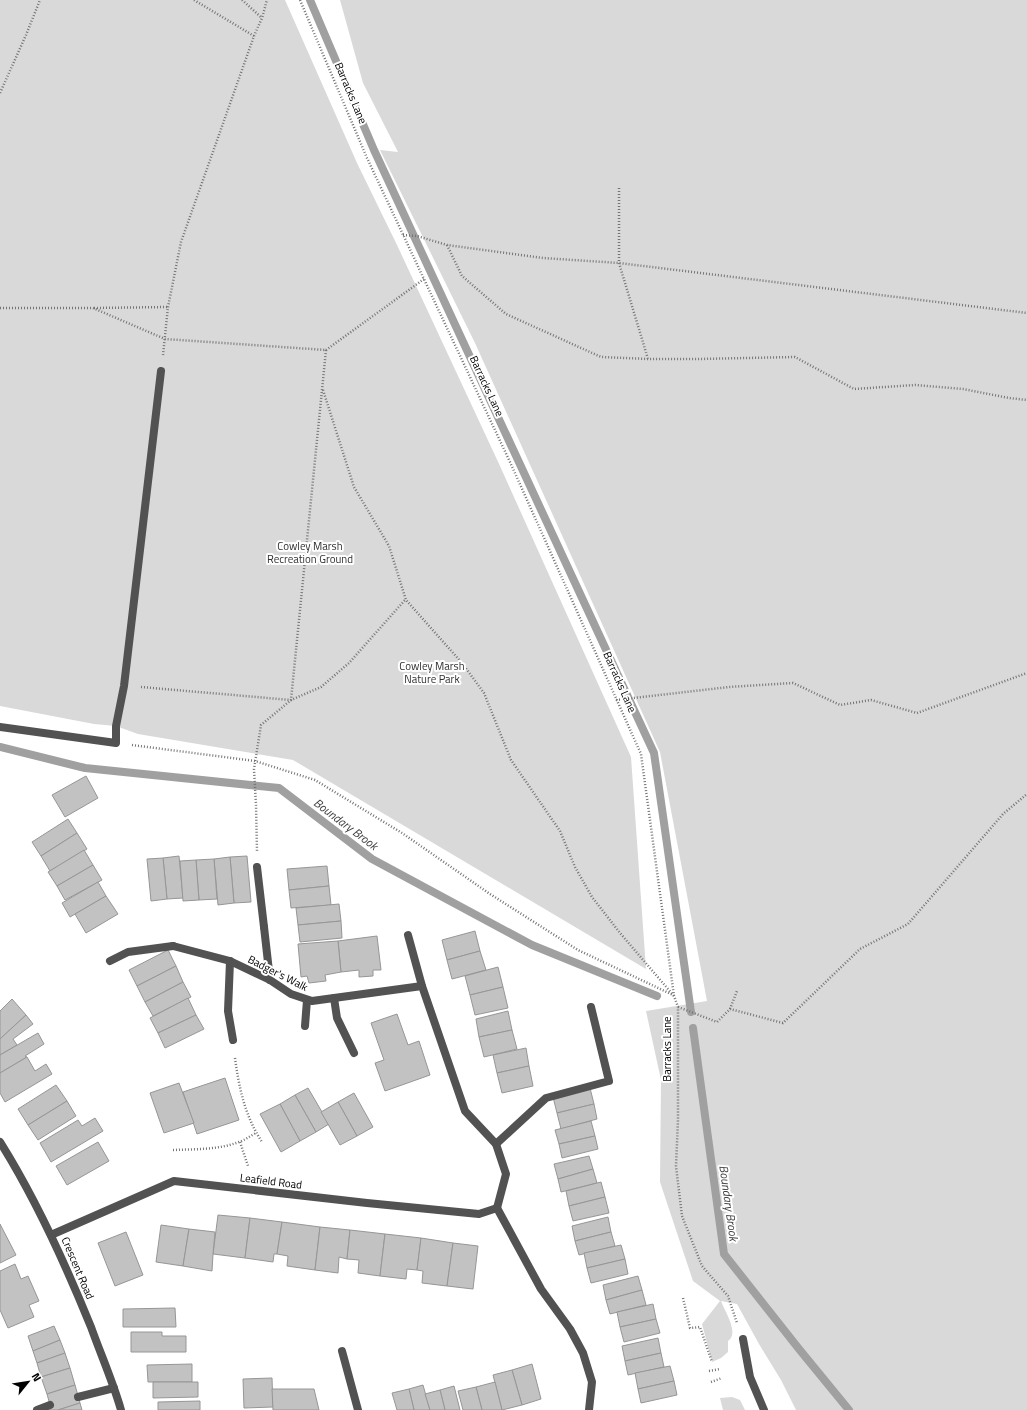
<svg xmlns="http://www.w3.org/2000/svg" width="1027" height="1410" font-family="'Titillium Web',sans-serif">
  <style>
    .green { fill: #d9d9d9 }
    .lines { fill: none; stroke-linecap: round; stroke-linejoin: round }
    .stream { stroke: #a0a0a0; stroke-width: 8 }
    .building { fill: #c2c2c2; stroke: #969696 }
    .path { stroke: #747474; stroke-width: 2.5; stroke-dasharray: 1 2; stroke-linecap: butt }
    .lane { stroke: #525252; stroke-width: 8 }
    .street { stroke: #525252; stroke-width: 8 }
    .labels { text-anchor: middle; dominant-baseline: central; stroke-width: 4; stroke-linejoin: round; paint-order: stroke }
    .street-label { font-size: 11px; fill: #000; stroke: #fff }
    .park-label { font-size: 11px; fill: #303030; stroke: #fff }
    .water-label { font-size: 12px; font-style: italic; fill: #414141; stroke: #fff }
  </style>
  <rect width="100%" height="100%" fill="#fff"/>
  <g class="green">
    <path d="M0 0H285L357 163 397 245 500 466 631 757 646 969 293 760 138 734 116 726 94 724 0 706Z"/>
    <path d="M340 0H1027V1410H796L781 1380 759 1344 737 1304 721 1301C724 1310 740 1333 728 1341V1352L721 1358 712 1362 702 1324 720 1301 693 1281 660 1182 661 1080 646 1011 707 1001 660 752 475 343 380 150 398 152 363 83Z"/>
    <path d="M732 1397 740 1400 745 1410H723L720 1398Z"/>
  </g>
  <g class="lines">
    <g class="stream">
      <path d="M310 0 374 150 654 753 691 1012"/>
      <path d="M0 747 85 768 279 788 372 859 532 945 657 996"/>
      <path d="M693 1028 724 1254 799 1349 849 1410"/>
    </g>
  </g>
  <g class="building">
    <path d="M86 776 98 798 65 817 52 795Z"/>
    <path d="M68 819 77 833 41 856 32 842Z"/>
    <path d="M77 833 87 849 50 871 41 856Z"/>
    <path d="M84 850 93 865 57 886 48 872Z"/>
    <path d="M179 856 183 898 167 899 163 858Z"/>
    <path d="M247 856 251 902 234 903 230 857Z"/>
    <path d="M230 857 234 903 218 905 214 859Z"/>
    <path d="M163 858 167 899 151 901 147 859Z"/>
    <path d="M214 859 217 899 199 900 196 860Z"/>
    <path d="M196 860 199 900 183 901 180 861Z"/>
    <path d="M93 865 102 880 65 900 57 886Z"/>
    <path d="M327 866 329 886 289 890 287 869Z"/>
    <path d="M98 882 106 896 70 917 62 903Z"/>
    <path d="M329 886 331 905 291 908 289 890Z"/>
    <path d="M106 896 118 914 86 933 75 914Z"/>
    <path d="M339 904 341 921 298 925 296 908Z"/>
    <path d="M341 921 342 938 300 942 298 925Z"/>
    <path d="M475 931 480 951 447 960 442 940Z"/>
    <path d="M377 936 381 970H373V976L359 977V970L341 972 338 941Z"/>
    <path d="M338 941 341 972 325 975 326 981 309 983 307 976 301 977 298 944Z"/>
    <path d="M168 950 176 966 137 986 129 970Z"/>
    <path d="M480 951 486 970 452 979 447 960Z"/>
    <path d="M176 966 183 982 145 1002 137 986Z"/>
    <path d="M498 967 503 987 470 995 465 976Z"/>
    <path d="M183 982 191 997 153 1016 145 1002Z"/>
    <path d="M503 987 508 1008 475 1015 470 995Z"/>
    <path d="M188 998 196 1015 158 1033 150 1018Z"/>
    <path d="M12 999 26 1015 0 1039V1011Z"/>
    <path d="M508 1011 512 1030 479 1037 476 1019Z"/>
    <path d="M397 1014 408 1045 419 1041 430 1075 385 1091 375 1063 384 1060 371 1023Z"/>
    <path d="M26 1015 33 1024 13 1039 17 1045 0 1055V1039Z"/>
    <path d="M196 1015 204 1029 165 1048 158 1033Z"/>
    <path d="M512 1030 517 1049 484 1057 479 1037Z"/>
    <path d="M38 1033 44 1044 25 1056 27 1057 0 1073V1055Z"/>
    <path d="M526 1048 529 1066 497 1073 493 1055Z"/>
    <path d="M27 1057 35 1071 46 1064 52 1074 5 1102 0 1093V1073Z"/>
    <path d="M529 1066 533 1086 502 1093 497 1073Z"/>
    <path d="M225 1078 239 1120 197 1134 183 1092Z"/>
    <path d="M179 1083 194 1123 164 1133 150 1093Z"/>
    <path d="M56 1085 67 1101 28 1125 18 1109Z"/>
    <path d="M308 1088 329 1124 316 1132 295 1095Z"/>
    <path d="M590 1088 594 1104 557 1113 553 1097Z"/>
    <path d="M354 1093 373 1127 357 1136 338 1102Z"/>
    <path d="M295 1095 316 1132 300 1141 280 1104Z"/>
    <path d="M67 1101 76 1116 38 1140 28 1125Z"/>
    <path d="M338 1102 357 1136 340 1145 321 1112Z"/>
    <path d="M280 1104 300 1141 281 1152 260 1114Z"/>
    <path d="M594 1104 597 1119 561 1129 557 1113Z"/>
    <path d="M95 1118 103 1131 51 1162 40 1143 78 1120 82 1126Z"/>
    <path d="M591 1121 595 1136 559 1144 555 1130Z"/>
    <path d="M595 1136 598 1149 562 1158 559 1144Z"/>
    <path d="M98 1142 109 1161 67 1185 56 1166Z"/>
    <path d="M589 1156 593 1169 558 1179 554 1164Z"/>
    <path d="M593 1169 597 1183 561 1192 558 1179Z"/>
    <path d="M601 1182 605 1197 569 1206 566 1191Z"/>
    <path d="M605 1197 609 1213 573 1221 569 1206Z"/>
    <path d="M218 1215 250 1218 245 1258 213 1254Z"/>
    <path d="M608 1217 611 1232 575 1241 572 1226Z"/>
    <path d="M250 1218 282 1222 277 1254H274L273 1262 245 1258Z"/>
    <path d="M282 1222 320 1227 315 1270 287 1266 288 1256 277 1254Z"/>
    <path d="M0 1224 16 1255 0 1263Z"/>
    <path d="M161 1225 189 1229 183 1266 156 1262Z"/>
    <path d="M320 1227 350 1230 347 1259 339 1257 338 1273 315 1270Z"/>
    <path d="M189 1229 215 1232 213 1254 212 1271 183 1266Z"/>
    <path d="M350 1230 385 1234 380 1276 358 1273 359 1260 347 1259Z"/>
    <path d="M126 1232 143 1275 115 1286 98 1243Z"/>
    <path d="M611 1232 615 1246 579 1255 575 1241Z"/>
    <path d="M385 1234 421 1238 417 1270 407 1269 406 1279 380 1276Z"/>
    <path d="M421 1238 453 1243 447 1286 422 1283 423 1271 417 1270Z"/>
    <path d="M453 1243 478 1246 473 1289 447 1286Z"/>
    <path d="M621 1245 625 1259 587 1268 584 1253Z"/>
    <path d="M625 1259 628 1274 591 1283 587 1268Z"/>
    <path d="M15 1264 21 1279 28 1276 39 1301 29 1305 34 1317 8 1328 0 1310V1271Z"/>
    <path d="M638 1276 642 1290 606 1300 603 1285Z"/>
    <path d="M642 1290 646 1305 610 1314 606 1300Z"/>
    <path d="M653 1304 656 1319 620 1327 617 1312Z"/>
    <path d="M175 1308 176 1327H123V1309Z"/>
    <path d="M656 1319 660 1333 624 1342 620 1327Z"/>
    <path d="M54 1326 60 1340 33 1351 28 1336Z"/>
    <path d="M131 1332H162V1336H186V1352H131Z"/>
    <path d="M658 1338 661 1353 625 1361 622 1346Z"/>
    <path d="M60 1340 65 1353 37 1363 33 1351Z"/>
    <path d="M65 1353 70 1368 41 1377 37 1363Z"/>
    <path d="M661 1353 664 1367 628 1375 625 1361Z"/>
    <path d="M192 1364V1382H148L147 1365Z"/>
    <path d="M532 1364 541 1399 522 1405 512 1370Z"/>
    <path d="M670 1366 674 1381 638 1389 635 1373Z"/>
    <path d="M70 1368 75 1385 47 1394 41 1377Z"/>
    <path d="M512 1370 522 1405 502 1410 493 1375Z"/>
    <path d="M272 1378 273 1407 244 1408 243 1379Z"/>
    <path d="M674 1381 677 1395 641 1403 638 1389Z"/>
    <path d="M153 1382H198V1397L153 1398Z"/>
    <path d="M495 1382 502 1410H482L476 1387Z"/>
    <path d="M75 1385 80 1403 58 1410H38L50 1405 47 1394Z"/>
    <path d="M423 1385 430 1410H414L409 1389Z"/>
    <path d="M454 1386 460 1410H445L440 1390Z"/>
    <path d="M476 1387 482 1410H463L458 1391Z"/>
    <path d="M272 1389H314L319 1410H273Z"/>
    <path d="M409 1389 414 1410H397L392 1393Z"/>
    <path d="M440 1390 445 1410H430L425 1394Z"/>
    <path d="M200 1401V1410H158V1402Z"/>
    <path d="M80 1403 82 1410H58Z"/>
  </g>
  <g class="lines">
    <g class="path">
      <path d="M194 0 254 36"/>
      <path d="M242 0 262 18"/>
      <path d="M300 0 367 158 510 462 641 754 674 996 678 1007V1120L676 1166 682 1216 702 1266 728 1296 737 1323"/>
      <path d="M0 93 26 35 40 0"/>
      <path d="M619 188V263L648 359"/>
      <path d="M403 235 417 236 447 245 543 258 619 263 1027 313"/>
      <path d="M447 245 462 276 506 314 601 357 648 359H699L795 357 854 389 915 385 963 389 1009 398 1027 400"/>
      <path d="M0 308H93L165 339 326 350 291 700 261 725 254 769 256 805 257 851"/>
      <path d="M94 308 168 307"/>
      <path d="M326 350 424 279"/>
      <path d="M163 355 168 307 181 242 254 36 262 18 267 0"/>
      <path d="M323 390 354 487 389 546 406 600 462 663 484 693 511 760 560 831 575 867 592 897 620 933 674 996"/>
      <path d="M141 687 291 700 321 687 349 663 405 600"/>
      <path d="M616 700 729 687 793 683 840 705 871 700 917 713 1027 673"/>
      <path d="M132 745 255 761 315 780 402 833 490 894 578 950 673 995"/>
      <path d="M678 1007 717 1022 730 1009 783 1023 860 949 908 924 1003 814 1027 794"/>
      <path d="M730 1009 737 991"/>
      <path d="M235 1058C239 1088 245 1116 262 1142"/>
      <path d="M240 1142 248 1166"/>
      <path d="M173 1150C195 1149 218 1150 239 1142 245 1140 250 1136 256 1133"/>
      <path d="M683 1298 690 1328 700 1327 712 1362"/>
      <path d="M709 1371 720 1369"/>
      <path d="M711 1382 722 1378"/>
    </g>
    <g class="lane">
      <path d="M0 727 116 743V726L124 686 161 371"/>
      <path d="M257 867 264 927"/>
      <path d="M408 935 422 986"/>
      <path d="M110 961 128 952 173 946"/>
      <path d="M230 961 228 1011 233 1040"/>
      <path d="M334 998 337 1018 354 1053"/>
      <path d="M305 1026 307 1000"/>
      <path d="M496 1144 546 1098 609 1081 591 1007"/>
      <path d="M342 1351 358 1410"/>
      <path d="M78 1397 114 1388"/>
      <path d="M37 1410 50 1405"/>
    </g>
    <g class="street">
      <path d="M264 927 270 980"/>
      <path d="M173 946 230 961 270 980 291 994 312 1001 422 986 465 1111 496 1144 506 1174 497 1208"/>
      <path d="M0 1142C37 1201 65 1263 91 1327 101 1355 113 1382 121 1410"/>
      <path d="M51 1235 174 1181 367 1203 479 1214 497 1208 541 1289 570 1329 583 1353 592 1382 589 1410"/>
      <path d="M743 1339 750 1377 764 1410"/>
    </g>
  </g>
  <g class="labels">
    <g class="street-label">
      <text transform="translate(351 93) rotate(67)">Barracks Lane</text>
      <text transform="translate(487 386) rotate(65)">Barracks Lane</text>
      <text transform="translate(620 682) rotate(66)">Barracks Lane</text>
      <text transform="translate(278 973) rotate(27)">Badger's Walk</text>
      <text transform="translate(667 1049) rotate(-90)">Barracks Lane</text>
      <text transform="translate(271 1181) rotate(7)">Leafield Road</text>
      <text transform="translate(78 1268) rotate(67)">Crescent Road</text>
    </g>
    <g class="park-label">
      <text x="310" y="546">Cowley Marsh<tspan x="310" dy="13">Recreation Ground</tspan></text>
      <text x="432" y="666">Cowley Marsh<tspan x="432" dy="13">Nature Park</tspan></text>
    </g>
    <g class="water-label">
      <text transform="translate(346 824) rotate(37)">Boundary Brook</text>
      <text transform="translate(729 1203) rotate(82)">Boundary Brook</text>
    </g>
  </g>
  <g transform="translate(28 1382) rotate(60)" stroke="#ffffff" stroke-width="3" paint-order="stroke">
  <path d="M0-3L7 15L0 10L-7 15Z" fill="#000000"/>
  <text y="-6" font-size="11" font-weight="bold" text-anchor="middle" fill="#000000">N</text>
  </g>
</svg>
